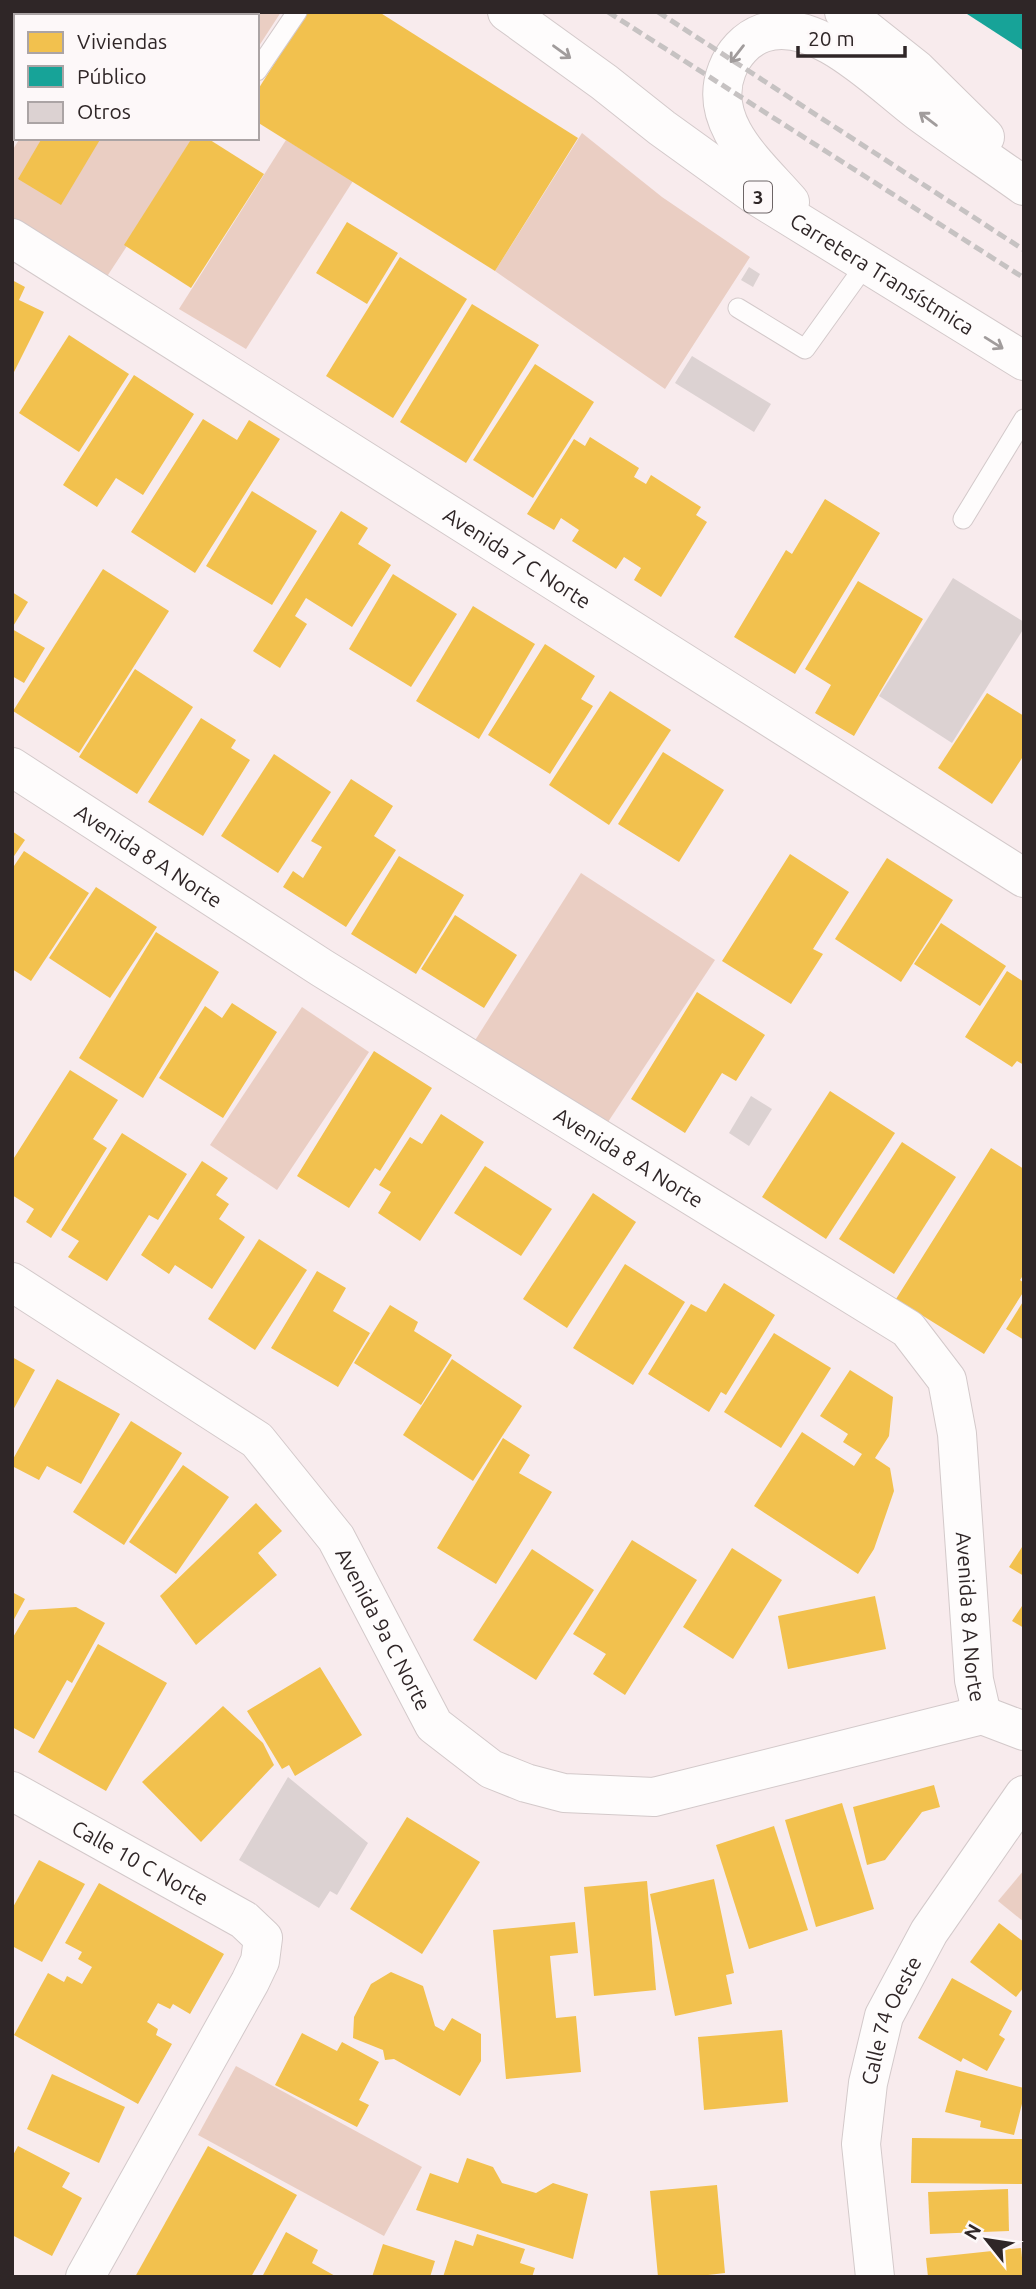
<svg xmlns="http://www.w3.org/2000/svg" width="1036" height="2289" font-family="Ubuntu,sans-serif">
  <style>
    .green { fill: #eacec3 }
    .homes { fill: #f2c14e }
    .public { fill: #17a398 }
    .building { fill: #dcd2d2 }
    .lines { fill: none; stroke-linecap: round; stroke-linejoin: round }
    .service-casing { stroke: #d3c9ca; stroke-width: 21 }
    .minor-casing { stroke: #d3c9ca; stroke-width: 40 }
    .tertiary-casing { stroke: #d3c9ca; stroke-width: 40 }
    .primary-casing { stroke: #d3c9ca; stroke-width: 40 }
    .service { stroke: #fefcfc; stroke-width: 19 }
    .minor { stroke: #fefcfc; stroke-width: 38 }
    .tertiary { stroke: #fefcfc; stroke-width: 38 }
    .primary { stroke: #fefcfc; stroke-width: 38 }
    .rail { stroke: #c6c2c2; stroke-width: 5; stroke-dasharray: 10 5; stroke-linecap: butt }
    .oneway { stroke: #a19c9c }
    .labels { text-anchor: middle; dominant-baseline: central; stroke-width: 7; stroke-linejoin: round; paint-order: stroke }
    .shield { fill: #fdf8f9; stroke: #6d6566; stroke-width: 2 }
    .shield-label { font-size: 19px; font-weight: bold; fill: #2f2627 }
    .street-label { font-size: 21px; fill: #2f2627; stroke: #fdf8f9 }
  </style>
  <rect width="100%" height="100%" fill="#f8ebed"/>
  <g class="green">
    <path d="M92 12H281L257 49V16H90Z"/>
    <path d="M582 133 662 197 750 257 665 389 495 271Z"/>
    <path d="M20 138H198L104 281 12 219V151Z"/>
    <path d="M286 140 353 181 246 349 179 309Z"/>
    <path d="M581 873 715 960 608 1122 474 1042Z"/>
    <path d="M302 1007 369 1052 277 1190 210 1145Z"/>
    <path d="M1024 1870V1922L998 1901Z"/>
    <path d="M236 2066 422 2167 384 2236 198 2135Z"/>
  </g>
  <g class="homes">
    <path d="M118 12H177L175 16H116Z"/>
    <path d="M307 12H379L578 138 495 271 257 122V91Z"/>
    <path d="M42 138H101L61 205 18 179Z"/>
    <path d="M192 138H207L264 174 191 288 124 245Z"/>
    <path d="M347 222 398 253 367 304 316 273Z"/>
    <path d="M400 257 467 299 393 418 326 376Z"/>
    <path d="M12 280 25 287 19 300 44 312 12 376Z"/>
    <path d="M472 304 539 345 466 463 400 422Z"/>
    <path d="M69 335 129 374 79 452 19 413Z"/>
    <path d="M535 364 594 402 533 498 473 460Z"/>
    <path d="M134 375 194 414 143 495 116 478 97 507 63 485Z"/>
    <path d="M203 419 237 440 249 420 280 439 195 573 131 532Z"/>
    <path d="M590 437 639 468 634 477 646 484 651 475 701 507 696 515 707 522 661 597 634 580 641 568 624 557 616 569 572 541 579 530 561 518 554 530 527 514 574 439 585 446Z"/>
    <path d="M252 491 317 531 272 605 206 566Z"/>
    <path d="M825 499 880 533 795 674 734 637 786 550 792 554Z"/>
    <path d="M341 511 368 528 358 544 391 565 352 627 306 598 295 616 307 624 280 668 253 651Z"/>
    <path d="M103 569 169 611 79 753 13 711Z"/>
    <path d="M393 574 457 614 411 687 349 649Z"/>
    <path d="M858 581 923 619 854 736 815 713 831 685 805 669Z"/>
    <path d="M12 592 28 602 12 628Z"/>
    <path d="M473 606 535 644 479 739 416 701Z"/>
    <path d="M12 629 45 648 24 683 12 676Z"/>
    <path d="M545 644 595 676 581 699 593 706 550 774 488 735Z"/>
    <path d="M135 669 193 707 137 794 79 757Z"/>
    <path d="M610 691 671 730 609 825 549 785Z"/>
    <path d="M987 693 1024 716V755L992 804 938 768Z"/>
    <path d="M201 718 236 740 231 748 250 760 203 836 148 802Z"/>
    <path d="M663 752 724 790 679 862 618 824Z"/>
    <path d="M274 754 331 792 278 873 221 836Z"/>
    <path d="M351 779 393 806 374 836 396 850 346 927 283 887 293 871 303 878 322 847 311 841Z"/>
    <path d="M12 831 25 840 12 859Z"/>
    <path d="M24 851 89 893 31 981 12 969V869Z"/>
    <path d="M790 854 849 892 813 949 823 954 791 1004 722 961Z"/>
    <path d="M399 856 464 895 416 974 351 934Z"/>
    <path d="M887 858 953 900 901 982 835 939Z"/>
    <path d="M96 887 157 927 110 998 49 958Z"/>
    <path d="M455 915 517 955 484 1008 421 969Z"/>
    <path d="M941 923 1006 966 980 1006 914 964Z"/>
    <path d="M156 932 219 972 143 1098 79 1058Z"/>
    <path d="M1007 971 1024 982V1065L1017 1061 1012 1067 965 1037Z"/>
    <path d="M697 992 765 1035 736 1081 722 1073 685 1133 631 1099Z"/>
    <path d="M232 1003 277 1032 223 1118 159 1078 205 1006 222 1018Z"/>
    <path d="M374 1051 432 1088 380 1171 375 1168 349 1208 297 1176Z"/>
    <path d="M70 1070 118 1100 93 1139 107 1148 51 1238 26 1222 34 1209 12 1195V1161Z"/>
    <path d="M830 1091 895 1133 826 1239 762 1197Z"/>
    <path d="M441 1114 484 1142 420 1241 378 1213 391 1192 379 1185 410 1137 422 1144Z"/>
    <path d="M122 1133 187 1174 158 1220 149 1215 107 1281 68 1257 79 1241 61 1230Z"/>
    <path d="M902 1142 956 1177 894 1274 839 1239Z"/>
    <path d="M991 1148 1024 1169V1274L1020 1280 1024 1283V1291L984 1354 896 1299Z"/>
    <path d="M202 1161 228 1178 216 1195 229 1204 219 1219 245 1237 212 1289 175 1265 169 1274 141 1255Z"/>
    <path d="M485 1166 552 1209 521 1256 454 1213Z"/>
    <path d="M593 1193 636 1222 567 1328 523 1299Z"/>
    <path d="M259 1239 307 1270 255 1350 208 1319Z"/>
    <path d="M625 1264 685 1302 633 1385 573 1348Z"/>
    <path d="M317 1271 346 1288 333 1311 370 1333 338 1387 271 1348Z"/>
    <path d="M724 1283 775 1315 726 1395 721 1392 709 1412 648 1374 691 1304 706 1312Z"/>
    <path d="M1024 1300V1340L1006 1329Z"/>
    <path d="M390 1305 418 1322 414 1331 452 1355 421 1405 354 1363Z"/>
    <path d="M774 1333 831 1368 781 1448 724 1412Z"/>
    <path d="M12 1357 35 1370 12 1412Z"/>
    <path d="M452 1359 522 1406 473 1481 403 1435Z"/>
    <path d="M850 1370 893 1397 889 1436 875 1458 890 1468 894 1491 874 1549 858 1574 754 1506 802 1432 854 1466 862 1454 843 1442 848 1434 820 1416Z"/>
    <path d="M57 1379 120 1414 81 1484 47 1466 39 1480 12 1466V1461Z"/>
    <path d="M131 1421 182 1453 124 1545 73 1512Z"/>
    <path d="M503 1438 530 1455 519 1473 552 1492 496 1584 437 1548Z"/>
    <path d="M183 1465 229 1497 176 1574 129 1542Z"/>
    <path d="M256 1503 282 1531 258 1553 277 1575 196 1645 160 1596Z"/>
    <path d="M632 1540 697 1580 625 1695 593 1674 606 1654 573 1634Z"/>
    <path d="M1024 1544V1576L1009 1567Z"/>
    <path d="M732 1548 782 1580 733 1659 683 1627Z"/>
    <path d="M532 1549 594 1590 536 1680 473 1640Z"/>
    <path d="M12 1592 25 1599 12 1623Z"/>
    <path d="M875 1596 886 1649 788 1669 778 1616Z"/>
    <path d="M1024 1603V1628L1012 1621Z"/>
    <path d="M76 1607 105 1623 72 1683 67 1680 34 1739 12 1727V1639L29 1610Z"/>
    <path d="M98 1644 167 1683 106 1791 38 1752Z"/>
    <path d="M320 1667 362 1735 295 1776 289 1765 282 1769 247 1711Z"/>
    <path d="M223 1706 263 1743 274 1765 201 1842 142 1782Z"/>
    <path d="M934 1785 940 1807 922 1812 885 1860 867 1865 853 1807Z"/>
    <path d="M842 1803 874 1909 816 1927 785 1820Z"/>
    <path d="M407 1817 480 1862 422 1954 350 1909Z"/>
    <path d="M774 1826 808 1930 749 1949 716 1845Z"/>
    <path d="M39 1860 85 1884 42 1962 12 1946V1909Z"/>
    <path d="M714 1879 734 1973 726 1975 732 2004 675 2016 650 1894Z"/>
    <path d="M647 1881 656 1990 594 1996 584 1887Z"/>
    <path d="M99 1883 224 1954 190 2014 173 2004 170 2009 158 2003 147 2022 158 2029 156 2035 172 2044 138 2104 14 2035 48 1973 64 1982 67 1976 82 1984 92 1967 78 1959 82 1952 65 1943Z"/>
    <path d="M575 1922 578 1953 550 1956 556 2018 576 2016 581 2072 506 2079 493 1930Z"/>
    <path d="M999 1923 1024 1942V1987L1016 1997 970 1962Z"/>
    <path d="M391 1972 423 1986 435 2026 444 2031 452 2018 481 2034V2061L460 2096 394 2059 385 2060 383 2050 353 2038 354 2017 371 1984Z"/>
    <path d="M952 1978 1012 2011 999 2035 1005 2039 987 2071 963 2058 961 2062 918 2038Z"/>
    <path d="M782 2030 788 2102 704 2110 698 2037Z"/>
    <path d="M302 2033 337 2051 342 2042 379 2062 359 2100 369 2105 357 2127 275 2085Z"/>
    <path d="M956 2070 1024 2088V2096L1014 2135 980 2127 981 2121 945 2112Z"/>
    <path d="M52 2074 125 2107 99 2163 27 2129Z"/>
    <path d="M912 2138 1024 2139V2184L911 2183Z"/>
    <path d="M18 2146 70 2173 62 2187 82 2198 52 2256 12 2235V2157Z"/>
    <path d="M208 2146 297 2195 251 2277H135Z"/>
    <path d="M467 2158 493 2167 502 2183 536 2193 553 2183 588 2194 573 2259 416 2210 430 2173 458 2183Z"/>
    <path d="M717 2185 725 2273 691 2277H658L650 2191Z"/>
    <path d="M1008 2189 1009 2231 930 2234 928 2192Z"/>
    <path d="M286 2232 318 2250 312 2263 337 2277H262Z"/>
    <path d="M477 2234 525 2249 520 2263 535 2268 532 2277H443L455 2240 473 2246Z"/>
    <path d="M383 2244 435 2261 430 2277H372Z"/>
    <path d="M1021 2248 1024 2277H928L926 2258Z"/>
  </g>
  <path class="public" d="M964 12H1024V51Z"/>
  <g class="building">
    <path d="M749 267 760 274 753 287 741 280Z"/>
    <path d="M692 356 771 404 754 432 675 383Z"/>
    <path d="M953 578 1024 622V628L952 743 879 696Z"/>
    <path d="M751 1096 772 1109 749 1146 729 1133Z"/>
    <path d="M288 1777 368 1843 337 1895 330 1891 319 1908 239 1860Z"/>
  </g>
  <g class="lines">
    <g class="service-casing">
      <g id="service">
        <path d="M257 71 297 12"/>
        <path d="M738 308 805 349 866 264"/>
        <path d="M963 519 1024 419"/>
      </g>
    </g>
    <g class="minor-casing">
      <g id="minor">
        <path id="s1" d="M12 238 1024 878"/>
        <path id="s2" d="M12 767 322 968 908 1329 947 1380 957 1434 974 1680 982 1715"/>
        <path id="s3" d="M12 1282 257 1440 336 1538 434 1725 491 1769 526 1783 564 1793 654 1797 982 1715"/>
        <path d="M982 1715 1024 1731"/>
        <path id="s4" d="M12 1791 244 1920 263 1938 260 1961 250 1982 85 2277"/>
        <path id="s5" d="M875 2277 861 2144 868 2083 884 2016 929 1932 1024 1795"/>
      </g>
    </g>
    <g class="tertiary-casing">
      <g id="tertiary">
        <path d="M61 16 63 12"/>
        <path d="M12 105 16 99"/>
      </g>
    </g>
    <g class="primary-casing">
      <g id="primary">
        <path id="s6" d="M507 12 604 82 662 128 755 195 1024 361"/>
        <path d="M844 12 917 70 985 137"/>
        <path d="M790 202C759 166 706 123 727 70 733 54 746 39 763 33 816 15 879 82 919 112 953 137 989 161 1024 186"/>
      </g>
    </g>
    <use href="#service" class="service"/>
    <use href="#minor" class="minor"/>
    <use href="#tertiary" class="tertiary"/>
    <use href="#primary" class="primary"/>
    <g class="rail">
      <path d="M608 12 1024 278"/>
      <path d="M658 12 1024 250"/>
    </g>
  </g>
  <defs><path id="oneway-shaft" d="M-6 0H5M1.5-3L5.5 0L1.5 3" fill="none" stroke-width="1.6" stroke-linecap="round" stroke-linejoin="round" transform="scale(1.75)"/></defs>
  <g class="oneway">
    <use href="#oneway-shaft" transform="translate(562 52) rotate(36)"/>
    <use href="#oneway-shaft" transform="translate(737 54) rotate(128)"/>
    <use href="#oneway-shaft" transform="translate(928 119) rotate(-143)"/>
    <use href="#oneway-shaft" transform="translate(994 343) rotate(32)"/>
  </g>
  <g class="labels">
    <rect class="shield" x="744" y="181.5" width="28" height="31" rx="5"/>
    <g class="shield-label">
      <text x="758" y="197">3</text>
    </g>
    <g class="street-label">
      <text stroke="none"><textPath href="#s6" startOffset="458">Carretera Transístmica</textPath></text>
      <text stroke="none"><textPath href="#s1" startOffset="598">Avenida 7 C Norte</textPath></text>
      <text stroke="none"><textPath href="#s2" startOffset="163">Avenida 8 A Norte</textPath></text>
      <text stroke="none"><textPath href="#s2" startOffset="730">Avenida 8 A Norte</textPath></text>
      <text stroke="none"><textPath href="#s2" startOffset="1360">Avenida 8 A Norte</textPath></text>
      <text stroke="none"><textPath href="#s3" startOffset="520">Avenida 9a C Norte</textPath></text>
      <text stroke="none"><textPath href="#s4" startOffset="147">Calle 10 C Norte</textPath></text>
      <text stroke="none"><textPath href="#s5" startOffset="262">Calle 74 Oeste</textPath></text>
    </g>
  </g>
  <rect width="1036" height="2289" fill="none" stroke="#2f2627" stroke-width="28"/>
  <rect x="14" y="14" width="245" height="126" fill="#fdf8f9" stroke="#aba4a5" stroke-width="2"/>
  <rect x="28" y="32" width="35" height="21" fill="#f2c14e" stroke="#aba4a5" stroke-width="2"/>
  <text x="77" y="49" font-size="21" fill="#2f2627">Viviendas</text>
  <rect x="28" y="66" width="35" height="21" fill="#17a398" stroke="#aba4a5" stroke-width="2"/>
  <text x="77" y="84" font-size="21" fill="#2f2627">Público</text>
  <rect x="28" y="102" width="35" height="21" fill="#dcd2d2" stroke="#aba4a5" stroke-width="2"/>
  <text x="77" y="119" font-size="21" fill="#2f2627">Otros</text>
  <g transform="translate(987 2240) rotate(300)" stroke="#fdf8f9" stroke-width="5" paint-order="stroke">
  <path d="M0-5L12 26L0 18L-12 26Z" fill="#2f2627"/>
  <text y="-10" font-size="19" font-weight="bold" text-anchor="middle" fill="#2f2627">N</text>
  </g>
  <path d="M798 46v10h107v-10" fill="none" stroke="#2f2627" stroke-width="3.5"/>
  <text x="808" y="46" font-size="21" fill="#2f2627" stroke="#fdf8f9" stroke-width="5" paint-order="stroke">20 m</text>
</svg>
